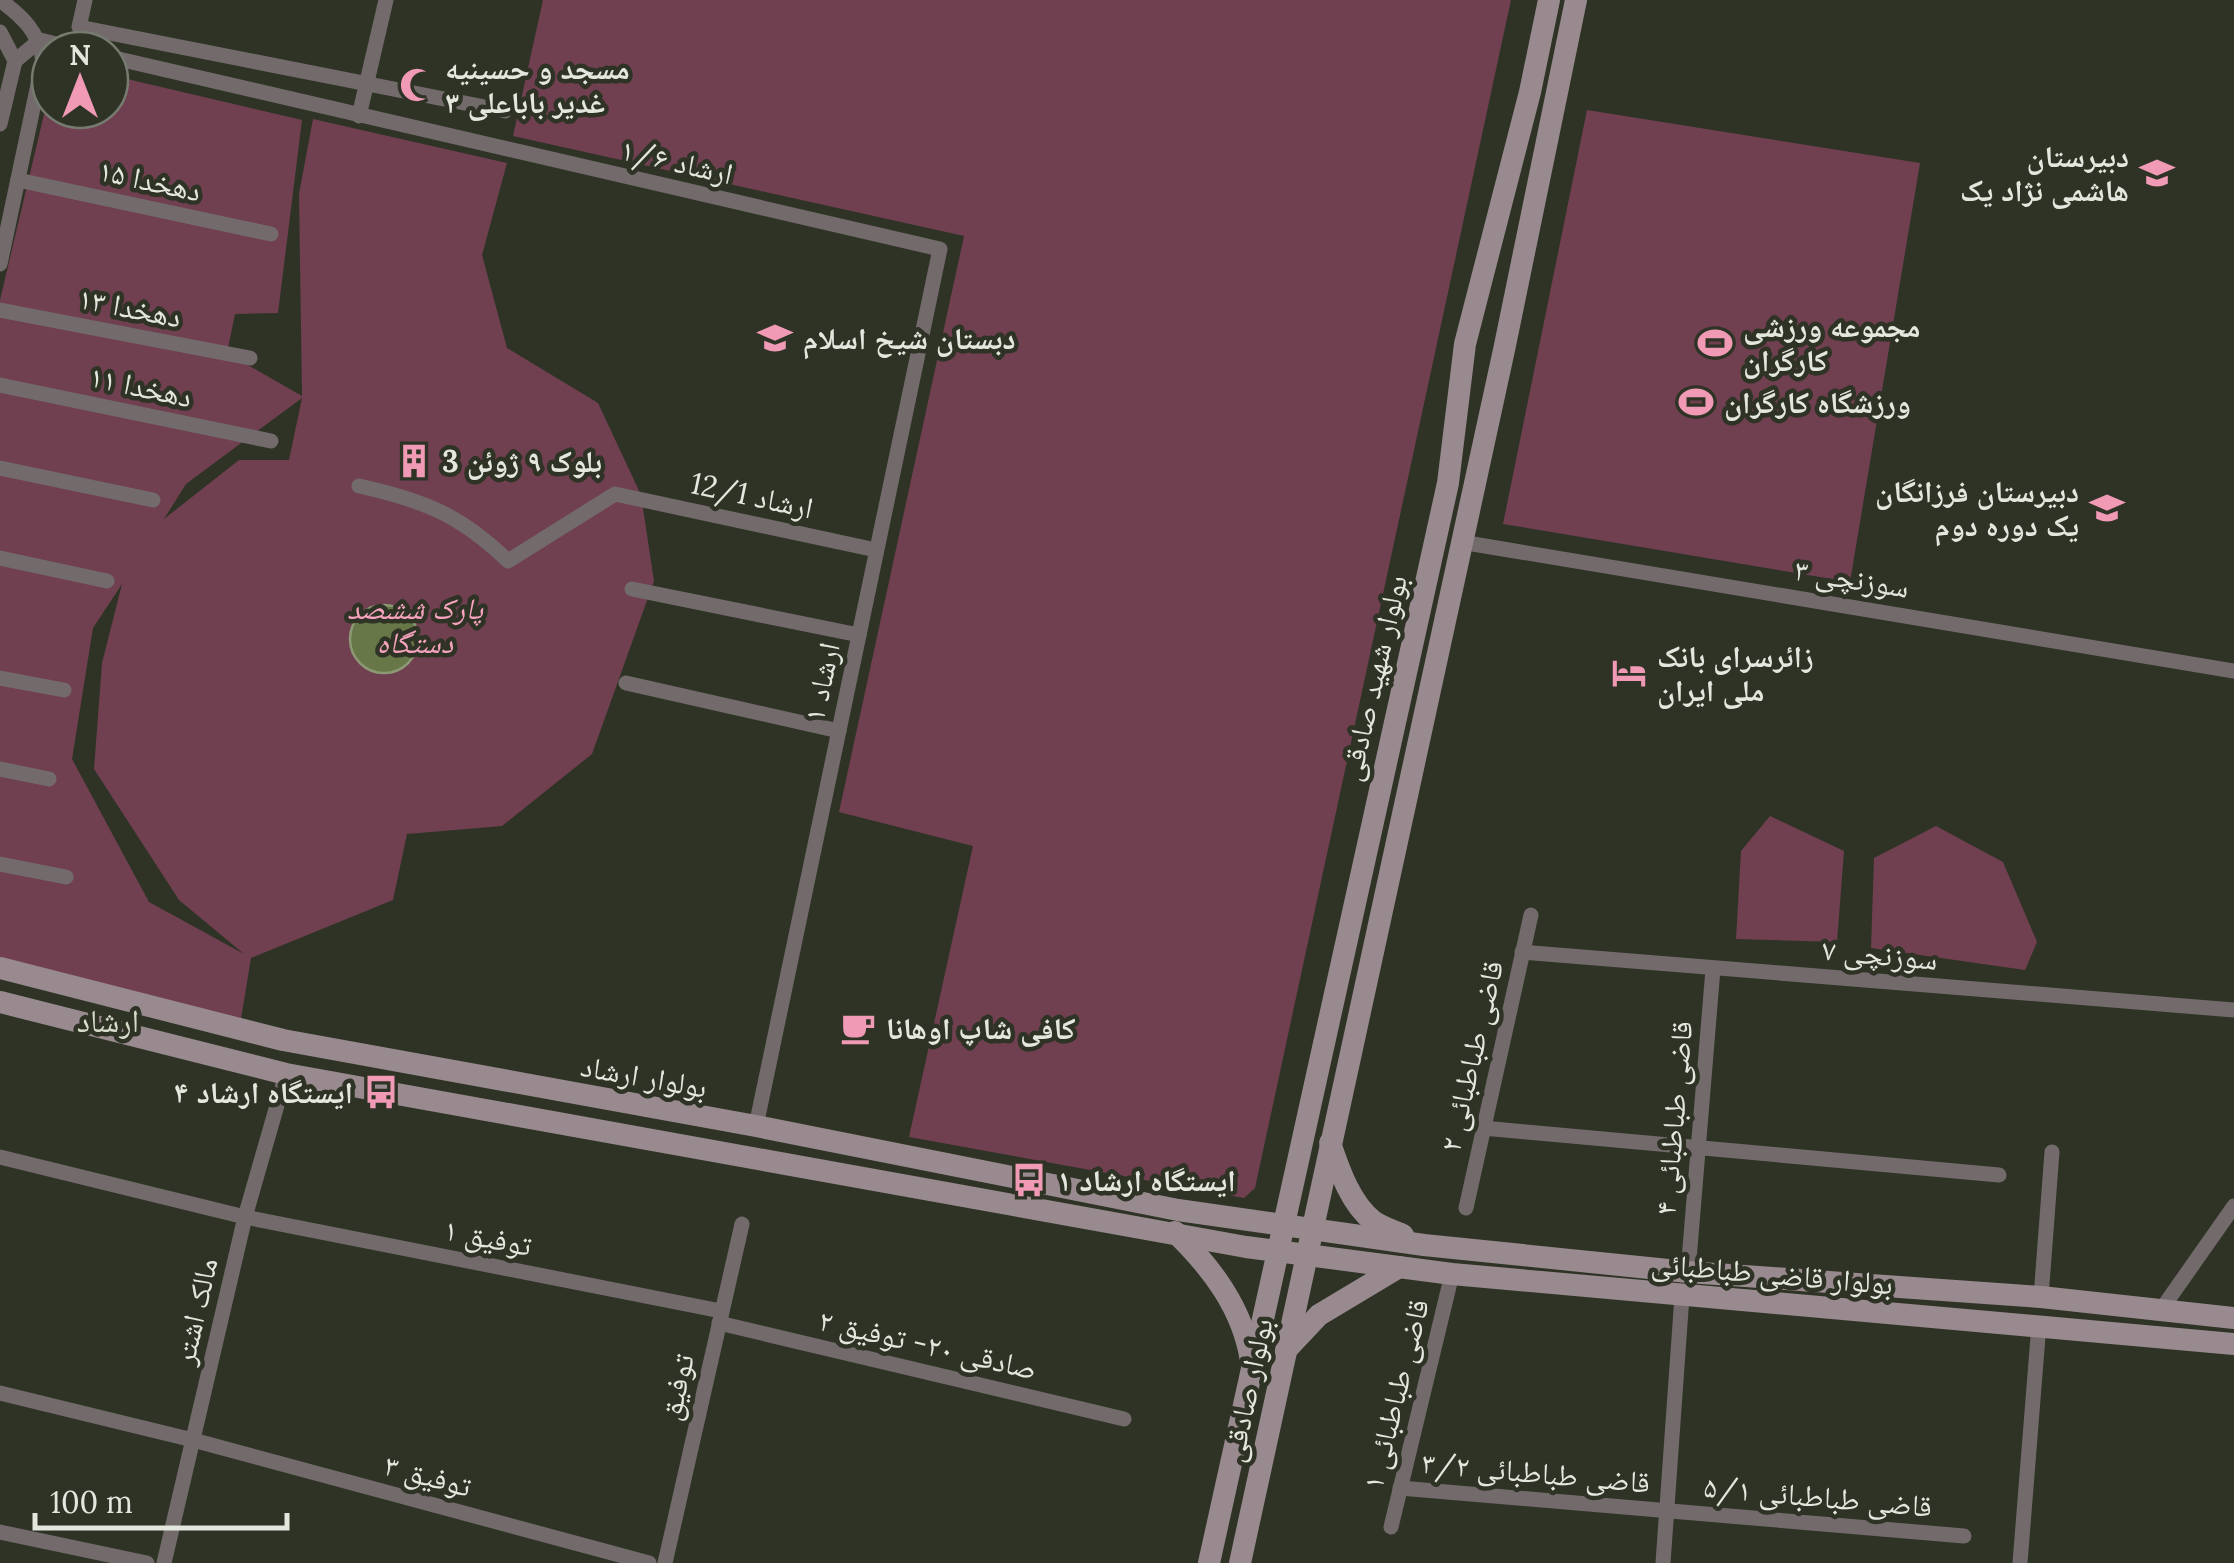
<svg xmlns="http://www.w3.org/2000/svg" width="2234" height="1563" font-family="Lora,'Noto Naskh Arabic',serif">
  <style>
    .green { fill: #704051; fill-rule: evenodd }
    .water { fill: #677747; stroke: #8c9974; stroke-width: 2.5 }
    .lines { fill: none; stroke-linecap: round; stroke-linejoin: round }
    .minor { stroke: #736a6c; stroke-width: 15 }
    .secondary { stroke: #988a8e; stroke-width: 22 }
    .labels { text-anchor: middle; dominant-baseline: central; stroke-width: 9; stroke-linejoin: round; paint-order: stroke }
    .poi-label { font-size: 30px; font-weight: bold; fill: #e3e7de; stroke: #2e3325; text-anchor: start }
    .street-label { font-size: 30px; fill: #e3e7de; stroke: #2e3325 }
    .park-label { font-size: 30px; font-style: italic; fill: #f6a3be; stroke: #2e3325 }
    .neighbourhood-label { font-size: 32px; fill: #d4dbc8; stroke: #2e3325 }
  </style>
  <rect width="100%" height="100%" fill="#2e3325"/>
  <g class="green">
    <path d="M543 0H1511L1255 1188 1244 1198 909 1137 973 846 839 812 964 236 513 136Z"/>
    <path d="M110 75 302 120 278 313 235 314 227 353 302 396 299 194 313 119 507 163 482 255 507 348 598 403 641 495 654 581 592 754 502 826 407 834 393 900 251 958 239 1031 0 969V300L50 89V110H110ZM302 398 289 460H239L164 519 186 484ZM122 584 102 663 94 769 179 900 244 954 149 902 72 759 93 628Z"/>
    <path d="M1587 110 1920 163 1850 582 1503 524Z"/>
    <path d="M1770 816 1844 851 1837 942 1736 939 1741 851Z"/>
    <path d="M1936 826 2003 862 2037 942 2025 970 1871 948 1874 858Z"/>
  </g>
  <circle class="water" cx="384" cy="639" r="34"/>
  <g class="lines">
    <g class="minor">
      <path d="M0 0C23 17 39 32 43 61L0 264"/>
      <path d="M85 0 79 27 505 111"/>
      <path d="M0 32 15 61 0 124"/>
      <path d="M110 57 940 249 756 1126"/>
      <path d="M15 61 40 40 80 50"/>
      <path d="M359 116 386 0"/>
      <path d="M18 180 271 234"/>
      <path d="M0 310 250 358"/>
      <path d="M0 385 271 441"/>
      <path d="M0 468 153 500"/>
      <path d="M359 486C423 500 461 515 508 561L615 494 876 550"/>
      <path d="M1461 542 2234 671"/>
      <path d="M0 558 107 581"/>
      <path d="M632 589 859 635"/>
      <path d="M0 678 64 690"/>
      <path d="M626 683 839 731"/>
      <path d="M0 769 49 779"/>
      <path d="M0 864 66 877"/>
      <path d="M1522 952 2234 1010"/>
      <path d="M1483 1128 1999 1175"/>
      <path d="M0 1157 245 1217 721 1311"/>
      <path d="M1466 1208 1531 915"/>
      <path d="M1688 1272 1713 969"/>
      <path d="M2041 1297 2052 1152"/>
      <path d="M2161 1310 2234 1206"/>
      <path d="M719 1323 1124 1419"/>
      <path d="M0 1393 193 1440 649 1563"/>
      <path d="M1400 1488 1964 1536"/>
      <path d="M1391 1527 1452 1274"/>
      <path d="M0 1532 147 1563"/>
      <path d="M164 1563 245 1217 286 1074"/>
      <path d="M665 1563 742 1224"/>
      <path d="M1663 1563 1682 1296"/>
      <path d="M2020 1563 2039 1324"/>
    </g>
    <g class="secondary">
      <path d="M0 968 283 1040 756 1126 1178 1210 1424 1245 1688 1272 2041 1297 2234 1318"/>
      <path d="M0 1002 286 1074 1246 1247 1452 1274 2234 1344"/>
      <path d="M1330 1143C1339 1169 1350 1203 1373 1221 1381 1227 1394 1231 1403 1235"/>
      <path d="M1175 1232C1212 1268 1243 1309 1251 1361"/>
      <path d="M1286 1350 1319 1315 1399 1267"/>
      <path d="M1209 1563 1448 483 1465 344 1530 92 1549 0"/>
      <path d="M1240 1563 1504 350 1576 0"/>
    </g>
  </g>
  <defs>
    <g id="mosque-bare" transform="scale(2.7)"><path d="M3.5-4.9A6 6 0 1 0 3.5 4.9A5 5 0 1 1 3.5-4.9Z" fill="#f09ab6" stroke="#2e3325" stroke-width="2.5" paint-order="stroke"/></g>
    <g id="school-bare" transform="scale(2.7)"><path d="M0-5L7-2L0 1L-7-2ZM-4 1L0 2.5L4 1V4Q0 6-4 4Z" fill="#f09ab6" stroke="#2e3325" stroke-width="2.5" paint-order="stroke"/></g>
    <g id="stadium-bare" transform="scale(2.7)"><path d="M0-5a6.5 5 0 1 0 0 10a6.5 5 0 1 0 0-10ZM-3.5-1.8h7v3.6h-7Z" fill="#f09ab6" stroke="#2e3325" stroke-width="2.5" paint-order="stroke"/></g>
    <g id="building-bare" transform="scale(2.7)"><path d="M-4-6H4V6H1V3H-1V6H-4ZM-2.5-4.3h1.7v1.8h-1.7ZM.8-4.3h1.7v1.8H.8ZM-2.5-1h1.7V.8h-1.7ZM.8-1h1.7V.8H.8Z" fill="#f09ab6" stroke="#2e3325" stroke-width="2.5" paint-order="stroke"/></g>
    <g id="hotel-bare" transform="scale(2.7)"><path d="M-6-4.5h1.5V1H6V5H4.5V3h-9V5H-6ZM-4 0a1.8 1.8 0 1 1 3.6 0ZM.5 0V-2.5h3Q6-2.5 6 0Z" fill="#f09ab6" stroke="#2e3325" stroke-width="2.5" paint-order="stroke"/></g>
    <g id="cafe-bare" transform="scale(2.7)"><path d="M-5.5-4.5H6V0H3Q3 3.5 0 3.5H-2.5Q-5.5 3.5-5.5 0ZM3-3.2v2h1.7v-2ZM-6 4.5H4V6H-6Z" fill="#f09ab6" stroke="#2e3325" stroke-width="2.5" paint-order="stroke"/></g>
    <g id="bus-bare" transform="scale(2.7)"><path d="M-5-6H5V4H4V6H2V4H-2V6H-4V4H-5ZM-3.5-4V0h7V-4ZM-3.5 1.2v1.5H-2V1.2ZM2 1.2v1.5H3.5V1.2Z" fill="#f09ab6" stroke="#2e3325" stroke-width="2.5" paint-order="stroke"/></g>
  </defs>
  <g fill-rule="evenodd">
    <use href="#mosque-bare" x="417" y="85"/>
    <use href="#school-bare" x="2157" y="173"/>
    <use href="#school-bare" x="775" y="338"/>
    <use href="#stadium-bare" x="1715" y="343"/>
    <use href="#stadium-bare" x="1696" y="402"/>
    <use href="#building-bare" x="414" y="461"/>
    <use href="#school-bare" x="2107" y="508"/>
    <use href="#hotel-bare" x="1629" y="673"/>
    <use href="#cafe-bare" x="858" y="1028"/>
    <use href="#bus-bare" x="381" y="1092"/>
    <use href="#bus-bare" x="1029" y="1180"/>
  </g>
  <g class="labels">
    <g class="poi-label">
      <text x="445" y="68">مسجد و حسینیه<tspan x="445" dy="34">غدیر باباعلی ۳</tspan></text>
      <text x="2129" y="156" text-anchor="end">دبیرستان<tspan x="2129" dy="34">هاشمی نژاد یک</tspan></text>
      <text x="1743" y="326">مجموعه ورزشی<tspan x="1743" dy="34">کارگران</tspan></text>
      <text x="803" y="338">دبستان شیخ اسلام</text>
      <text x="1724" y="402">ورزشگاه کارگران</text>
      <text x="442" y="461">بلوک ۹ ژوئن 3</text>
      <text x="2079" y="491" text-anchor="end">دبیرستان فرزانگان<tspan x="2079" dy="34">یک دوره دوم</tspan></text>
      <text x="1657" y="656">زائرسرای بانک<tspan x="1657" dy="34">ملی ایران</tspan></text>
      <text x="886" y="1028">کافی شاپ اوهانا</text>
      <text x="353" y="1092" text-anchor="end">ایستگاه ارشاد ۴</text>
      <text x="1057" y="1180">ایستگاه ارشاد ۱</text>
    </g>
    <g class="street-label">
      <text transform="translate(677 161) rotate(13)">ارشاد ۱/۶</text>
      <text transform="translate(150 180) rotate(12)">دهخدا ۱۵</text>
      <text transform="translate(130 307) rotate(11)">دهخدا ۱۳</text>
      <text transform="translate(141 386) rotate(12)">دهخدا ۱۱</text>
      <text transform="translate(752 495) rotate(12)">ارشاد 12/1</text>
      <text transform="translate(1852 578) rotate(9)">سوزنچی ۳</text>
      <text transform="translate(1373 678) rotate(-77)">بولوار شهید صادقی</text>
      <text transform="translate(821 682) rotate(-78)">ارشاد ۱</text>
      <text transform="translate(1880 954) rotate(5)">سوزنچی ۷</text>
      <text transform="translate(1471 1056) rotate(-77)">قاضی طباطبائی ۲</text>
      <text transform="translate(644 1076) rotate(10)">بولوار ارشاد</text>
      <text transform="translate(1673 1118) rotate(-85)">قاضی طباطبائی ۴</text>
      <text transform="translate(488 1237) rotate(11)">توفیق ۱</text>
      <text transform="translate(1772 1273) rotate(5)">بولوار قاضی طباطبائی</text>
      <text transform="translate(195 1311) rotate(-77)">مالک اشتر</text>
      <text transform="translate(928 1344) rotate(13)">صادقی ۲۰- توفیق ۲</text>
      <text transform="translate(676 1387) rotate(-77)">توفیق</text>
      <text transform="translate(1247 1390) rotate(-78)">بولوار صادقی</text>
      <text transform="translate(1395 1394) rotate(-76)">قاضی طباطبائی ۱</text>
      <text transform="translate(1536 1472) rotate(5)">قاضی طباطبائی ۳/۲</text>
      <text transform="translate(428 1475) rotate(15)">توفیق ۳</text>
      <text transform="translate(1818 1496) rotate(5)">قاضی طباطبائی ۵/۱</text>
    </g>
    <g class="park-label">
      <text x="415" y="608">پارک‌ ششصد<tspan x="415" dy="34">دستگاه</tspan></text>
    </g>
    <g class="neighbourhood-label">
      <text x="108" y="1020">ارشاد</text>
    </g>
  </g>
  <g transform="translate(80 80)"><circle r="48" fill="#2e3325" stroke="#767b6f" stroke-width="2.5"/>
  <path d="M0-8L18 38L0 25L-18 38Z" fill="#f09ab6"/>
  <text y="-15" font-size="28" font-weight="bold" text-anchor="middle" fill="#e3e7de">N</text>
  </g>
  <path d="M35 1513v15h252v-15" fill="none" stroke="#e3e7de" stroke-width="5"/>
  <text x="50" y="1513" font-size="30" fill="#e3e7de" stroke="#2e3325" stroke-width="8" paint-order="stroke">100 m</text>
</svg>
